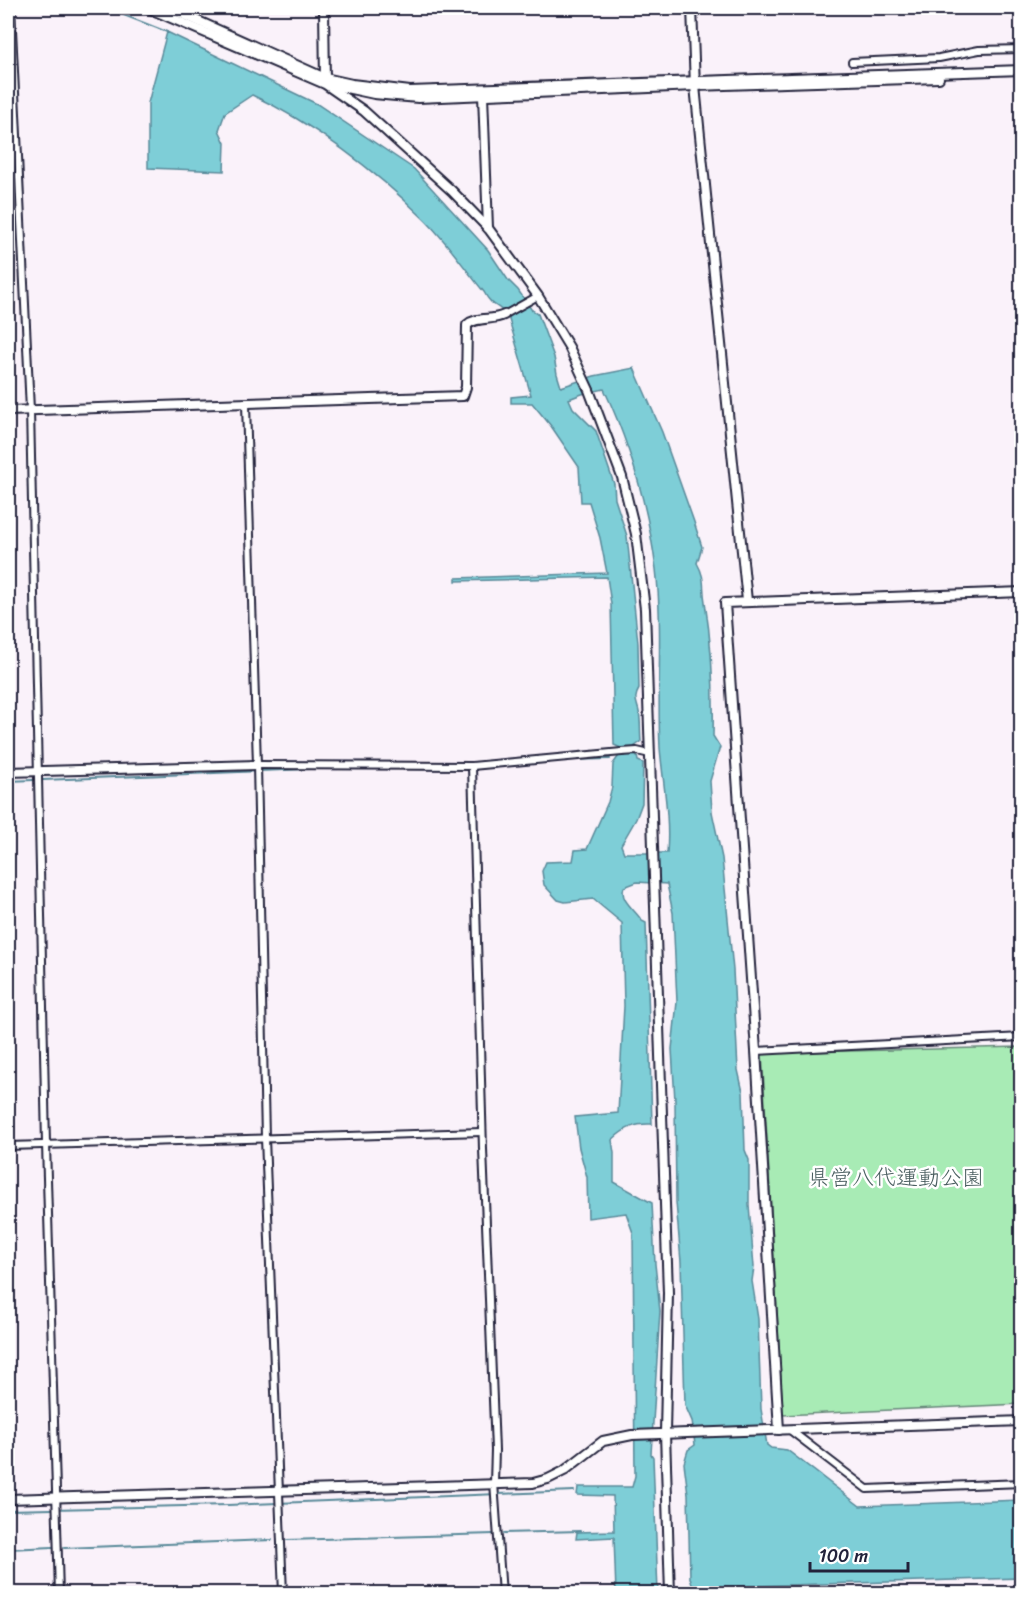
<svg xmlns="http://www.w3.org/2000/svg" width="1029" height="1601" font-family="Sriracha,'Klee One',sans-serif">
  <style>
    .green { fill: #a8ebb5; stroke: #658678; stroke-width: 1.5 }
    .water { fill: #7eced7; stroke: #598999; stroke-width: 1.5; fill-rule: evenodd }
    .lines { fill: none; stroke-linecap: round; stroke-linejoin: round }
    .stream { stroke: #598999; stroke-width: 2 }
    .minor-casing { stroke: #22223b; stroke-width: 10 }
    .tertiary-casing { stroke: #22223b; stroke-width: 12 }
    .minor { stroke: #fff; stroke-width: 6 }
    .tertiary { stroke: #fff; stroke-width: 8 }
    .labels { text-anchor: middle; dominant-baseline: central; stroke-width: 5; stroke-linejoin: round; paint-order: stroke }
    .park-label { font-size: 22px; fill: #4a5e60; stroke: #fff }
  </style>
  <rect width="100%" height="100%" fill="#faf2fa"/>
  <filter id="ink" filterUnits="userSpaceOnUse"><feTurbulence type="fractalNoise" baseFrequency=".0167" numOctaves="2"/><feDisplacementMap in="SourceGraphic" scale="12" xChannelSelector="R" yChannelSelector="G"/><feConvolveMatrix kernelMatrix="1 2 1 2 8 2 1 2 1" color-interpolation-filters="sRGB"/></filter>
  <g filter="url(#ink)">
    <path class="green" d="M1021 1047V1404L783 1415 762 1053Z"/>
    <path class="water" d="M167 32 317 104 414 169 488 250 508 280 518 290 531 309 538 314 554 357 557 374 561 387 594 376 634 368 662 432 694 522 702 547 697 563C706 579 702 585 705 602 712 646 714 692 713 736L720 747 710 781 712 812 722 858 733 970 738 1070 743 1092 745 1150 749 1160V1205L754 1267 752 1281 758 1319 761 1409 767 1445 771 1448 787 1450 860 1506 1021 1500V1578L693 1588 690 1578 688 1494 684 1463 688 1450 695 1445 692 1421 685 1405 681 1262 676 1202 675 1101 672 1049 677 1002 673 913 667 884 637 882 624 887C619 901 636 910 642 921L646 923 652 1124C635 1123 625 1128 612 1140L614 1153V1182L652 1203 655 1264 660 1311 651 1454 653 1457 658 1593H616L614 1537 576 1539 577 1532 614 1531 613 1496 577 1495 578 1487H632L635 1476 633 1233 626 1213 588 1218 587 1177 579 1148 575 1117 618 1113 624 1006 622 923 593 899 565 902 558 900 544 885 542 871 546 862 573 861 575 850 587 849 608 802 612 787 613 764 621 753V748L614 745 611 604 607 577 456 581V578L607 573 600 538 589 502H581L579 467 551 426 532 403H511V397L531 395 508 316C500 305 492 308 484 292 464 268 446 240 423 218 376 171 313 123 252 95L225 113 219 130 225 143 224 171 148 168V103ZM604 389C630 445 648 508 656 569 663 628 657 689 660 748 663 783 670 817 667 853H624L621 845 636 819 642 803 643 763 638 761 635 746 641 742C640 732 641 721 639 712 637 702 633 699 639 689L638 643 627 536 615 499 614 484 596 431 573 408 569 399 582 394Z"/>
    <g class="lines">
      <g class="stream">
        <path d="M106 8 167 32"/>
        <path d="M565 760 610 759"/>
        <path d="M43 780 335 768"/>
        <path d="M8 781 33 780"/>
        <path d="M8 1510 228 1505 574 1491"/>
        <path d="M504 1533 580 1531"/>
        <path d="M287 1540 494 1534"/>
        <path d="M64 1548 272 1540"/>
        <path d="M8 1549 53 1547"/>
      </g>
      <g class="minor-casing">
        <g id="minor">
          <path d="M11 8 30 410 46 1144 59 1594"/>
          <path d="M852 62 939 58 979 50 1022 49"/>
          <path d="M504 315 538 296"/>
          <path d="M246 404 257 765 265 1138 283 1594"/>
          <path d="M257 765 472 766 622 752 637 751 650 754"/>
          <path d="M472 766 483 1149 495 1450 494 1483 502 1594"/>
          <path d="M756 1051 1022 1037"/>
          <path d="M8 1146 482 1132"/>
          <path d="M790 1430 867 1489 1022 1483"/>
        </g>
      </g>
      <g class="tertiary-casing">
        <g id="tertiary">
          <path d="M148 8 325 84 364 111 452 191 488 228 538 296 569 347 589 390 622 477 636 534 645 609 668 1293 665 1433 670 1594"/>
          <path d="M169 8 325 78 352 84 410 91 1022 70"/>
          <path d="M324 8 325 82"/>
          <path d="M692 8 695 86 747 601"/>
          <path d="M332 85 374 94 418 98 695 86 939 78"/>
          <path d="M483 95 488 228"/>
          <path d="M8 411 463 396 466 387 467 325C477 316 492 321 504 315"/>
          <path d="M8 772 257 765"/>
          <path d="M779 1430 756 1051 725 603 1022 592"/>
          <path d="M8 1499 533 1483 548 1479 564 1471 603 1441 632 1435 1022 1421"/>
        </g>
      </g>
      <use href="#minor" class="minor"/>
      <use href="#tertiary" class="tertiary"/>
    </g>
  </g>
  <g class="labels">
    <g class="park-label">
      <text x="896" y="1177">県営八代運動公園</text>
    </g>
  </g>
  <rect width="1029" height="1601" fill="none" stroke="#fff" stroke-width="30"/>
  <rect x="15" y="15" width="999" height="1571" fill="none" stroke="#22223b" stroke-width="2" filter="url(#ink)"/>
  <path d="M810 1562v9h98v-9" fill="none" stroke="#22223b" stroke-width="3"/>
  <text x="819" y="1562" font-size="18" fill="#22223b" stroke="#ffffff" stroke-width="4.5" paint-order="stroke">100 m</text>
</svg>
